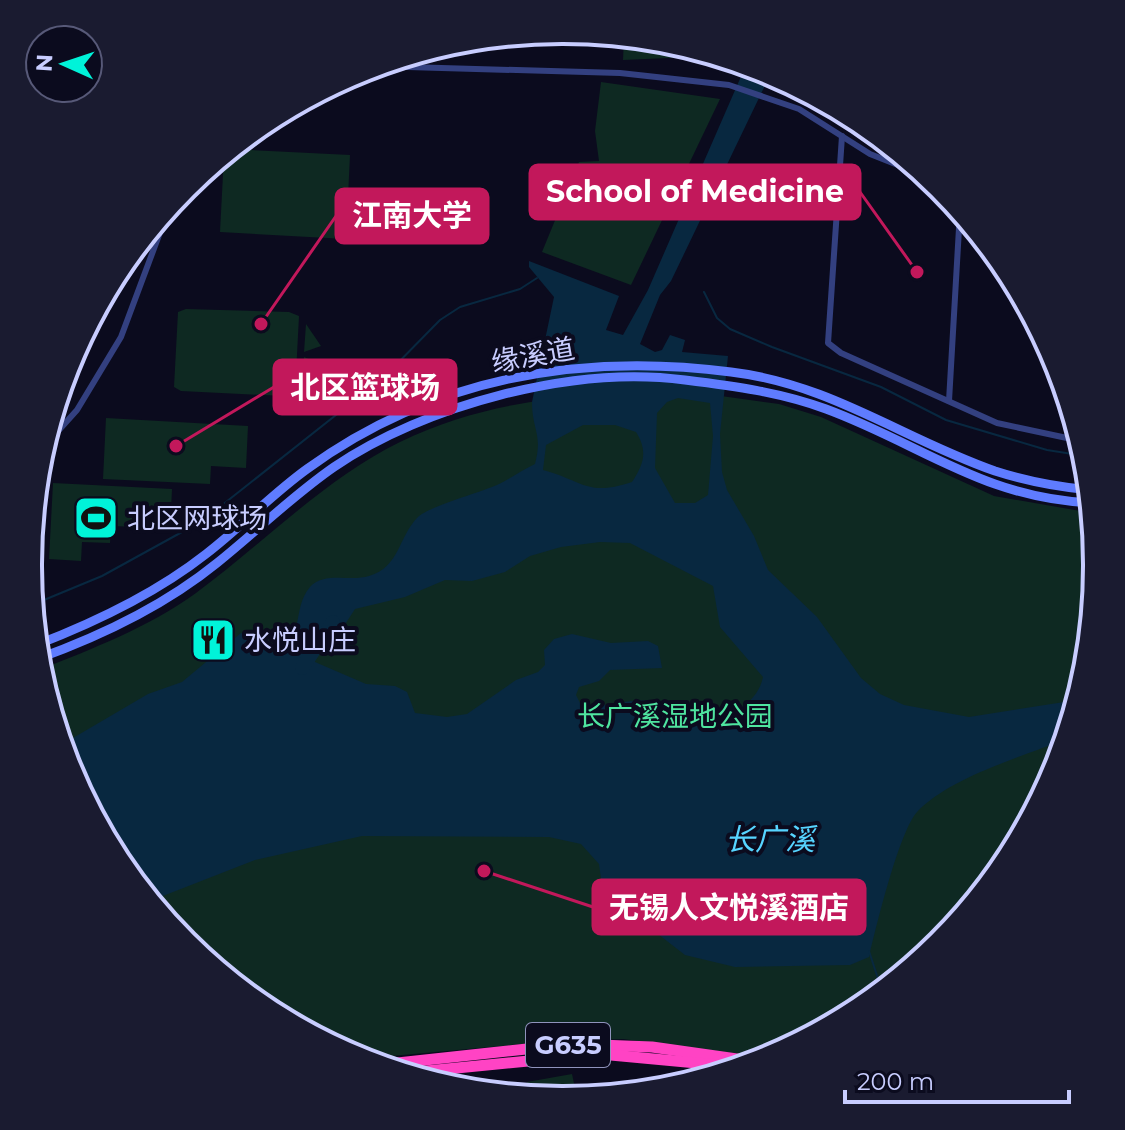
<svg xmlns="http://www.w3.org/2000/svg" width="1125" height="1130" font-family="Montserrat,'Noto Sans SC',sans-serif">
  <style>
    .green { fill: #0e2922 }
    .water { fill: #082840; fill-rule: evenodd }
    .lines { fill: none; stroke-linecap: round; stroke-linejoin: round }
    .stream { stroke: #082840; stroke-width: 2 }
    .river { stroke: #082840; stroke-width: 14 }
    .street { stroke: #334080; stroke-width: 6 }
    .secondary { stroke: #5f7cff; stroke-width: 9 }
    .highway { stroke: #ff43c4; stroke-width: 11 }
    .labels { text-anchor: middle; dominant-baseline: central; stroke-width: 8; stroke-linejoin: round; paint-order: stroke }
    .shield { fill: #0b0b1e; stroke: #8f93bc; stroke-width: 2 }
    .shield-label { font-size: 26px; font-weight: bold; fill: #c8cdff }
    .street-label { font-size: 28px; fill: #c8cdff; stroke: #0b0b1e }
    .poi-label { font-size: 28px; fill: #c8cdff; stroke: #0b0b1e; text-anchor: start }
    .park-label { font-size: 28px; fill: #4fe5a0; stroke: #0b0b1e }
    .water-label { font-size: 30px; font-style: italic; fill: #56d4ff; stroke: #0b0b1e }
    .rim { fill: none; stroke: #c8cdff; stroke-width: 4 }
    .leader { fill: none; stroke: #c2185b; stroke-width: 3 }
    .callout-dot { fill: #c2185b; stroke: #0b0b1e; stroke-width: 3 }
    .callout { fill: #c2185b; stroke: #c2185b; stroke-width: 3 }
    .callout-label { font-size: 30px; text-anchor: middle; font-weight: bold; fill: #fff }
  </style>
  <rect width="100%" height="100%" fill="#0b0b1e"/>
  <g class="green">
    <path d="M624 37 667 41 746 65V69L691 57 623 60Z"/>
    <path d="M771 74 860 121 896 151C853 131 806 107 771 74Z"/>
    <path d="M601 82 720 99 631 285 542 252 579 162 599 161 595 131Z"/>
    <path d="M231 149 350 155 346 239 220 232 224 155Z"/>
    <path d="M186 309 289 312 299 316 295 393 284 396 181 391 174 387 178 312Z"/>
    <path d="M306 324 321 346 304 352Z"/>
    <path d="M304 357 320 364 302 386Z"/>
    <path d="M671 389 779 404 821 417 994 496 1092 513 1097 565 1087 670 1056 770 1007 862 940 943 859 1010 769 1058 623 1039 556 1041 358 1059 265 1009 184 943 118 862 69 769 39 670C92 649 149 627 196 593 264 543 323 480 400 442 491 398 574 396 671 389Z"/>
    <path d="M106 418 248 426 246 468 211 466 210 484 103 479Z"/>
    <path d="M53 483 172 489 171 511 141 510 140 527 111 526 110 543 82 542 81 561 49 559Z"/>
    <path d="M572 1074 577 1098 529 1096 527 1082Z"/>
  </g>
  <g class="water">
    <path d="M746 65 771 73 671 281 660 295 640 344 655 352 662 350 670 335 685 340 682 352 728 356 720 434 722 472 727 490 754 536 768 570 817 617 861 678 880 694 904 705 969 717 1077 700 1066 739C1022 757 950 777 917 812 899 832 876 927 869 957L850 965 735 967 685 955 636 917 619 911 602 886 599 864 581 844 549 837 362 836 255 860 150 901C112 854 78 799 60 740L73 738 148 694 182 682 241 633 274 653C306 641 291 609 310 587 324 571 351 582 369 576 400 567 398 537 418 517 428 507 481 492 497 485 510 479 522 470 535 464 543 434 532 430 532 402L554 297 529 267V261L619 296 606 330 623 335 648 290ZM678 398 710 403 713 436 708 495 695 503H675L655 468 657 413 667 402ZM583 425H615L636 432C648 451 644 464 632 482 587 497 584 481 543 470L546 445ZM600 542 630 543 713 586 720 627 763 677C758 702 735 712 714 725 691 720 672 704 649 701 625 698 605 710 580 703L576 695 579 687 599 681 610 670 662 668 658 646 648 641 611 643 572 634 554 639 544 650 545 665 538 672 516 680 467 714 447 717 415 713 407 692 395 686 366 684 315 662 310 649 316 640 342 629 355 609 405 597 445 580 472 581 505 572 530 556 561 547Z"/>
    <path d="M29 572 42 591 44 605 33 611Z"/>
  </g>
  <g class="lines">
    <g class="stream">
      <path d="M704 292 717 318 730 329 772 347 881 387 946 420 1047 450 1085 456"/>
      <path d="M44 600 102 576 202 521 384 377 440 320 460 307 520 289 537 278"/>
      <path d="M869 951 882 991"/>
    </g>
    <path class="river" d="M302 668 333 622"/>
    <g class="street">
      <path d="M373 66 620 73 729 85 799 109 870 154 928 177"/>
      <path d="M842 136 828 343 841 353 997 423 1081 441"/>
      <path d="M152 238 155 223"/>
      <path d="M949 401 960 211"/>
      <path d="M41 450 77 410 121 337 171 203"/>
    </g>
    <g class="secondary">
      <path d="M36 645C96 622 155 594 206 554 241 527 271 495 307 469 432 378 580 352 731 372 831 384 903 439 995 471 1026 481 1058 487 1090 490"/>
      <path d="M37 659C101 636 164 606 217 563 257 531 292 496 334 467 425 405 574 365 685 380 733 386 780 392 826 409 921 444 983 498 1091 503"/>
    </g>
    <g class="highway">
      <path d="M379 1065 573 1044 652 1047 758 1062"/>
      <path d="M406 1073 600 1054 740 1067"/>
    </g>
  </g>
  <defs>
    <g id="stadium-square" transform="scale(2.3)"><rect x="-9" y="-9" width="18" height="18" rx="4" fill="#00f3d9" stroke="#0b0b1e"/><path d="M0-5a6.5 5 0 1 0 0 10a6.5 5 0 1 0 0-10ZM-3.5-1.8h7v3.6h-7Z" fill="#111"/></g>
    <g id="restaurant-square" transform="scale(2.3)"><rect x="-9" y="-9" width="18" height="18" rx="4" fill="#00f3d9" stroke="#0b0b1e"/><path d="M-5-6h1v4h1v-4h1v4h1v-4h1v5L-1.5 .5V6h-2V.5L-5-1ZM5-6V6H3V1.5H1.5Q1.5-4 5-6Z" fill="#111"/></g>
  </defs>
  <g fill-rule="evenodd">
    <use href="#stadium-square" x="96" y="518"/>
    <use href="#restaurant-square" x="213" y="640"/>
  </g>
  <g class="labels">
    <rect class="shield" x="526" y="1023" width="84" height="44" rx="6"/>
    <g class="shield-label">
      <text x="568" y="1045">G635</text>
    </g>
    <g class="street-label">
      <text transform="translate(533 355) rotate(-10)">缘溪道</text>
    </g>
    <g class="poi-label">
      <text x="127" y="518">北区网球场</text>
      <text x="244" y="640">水悦山庄</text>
    </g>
    <g class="park-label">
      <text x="675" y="716">长广溪湿地公园</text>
    </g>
    <g class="water-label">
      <text x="770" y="839">长广溪</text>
    </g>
  </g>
  <path d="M0 0H1125V1130H0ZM562 44H563A520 520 0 0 1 1083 564V566A520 520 0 0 1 563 1086H562A520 520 0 0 1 42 566V564A520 520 0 0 1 562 44Z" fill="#1a1b30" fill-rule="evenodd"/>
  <path class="rim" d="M562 44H563A520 520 0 0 1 1083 564V566A520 520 0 0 1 563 1086H562A520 520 0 0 1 42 566V564A520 520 0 0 1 562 44Z"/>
  <path class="leader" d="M917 272L860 192M261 324L336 216M176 446L274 387M484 871L593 907"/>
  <g class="callout-dot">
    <circle cx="917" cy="272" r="8"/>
    <circle cx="261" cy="324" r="8"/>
    <circle cx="176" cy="446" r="8"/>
    <circle cx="484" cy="871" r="8"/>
  </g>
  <g class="callout">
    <rect x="530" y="165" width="330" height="54" rx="8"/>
    <rect x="336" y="189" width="152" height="54" rx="8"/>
    <rect x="274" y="360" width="182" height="54" rx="8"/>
    <rect x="593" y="880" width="272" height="54" rx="8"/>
  </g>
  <g class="callout-label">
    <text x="695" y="202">School of Medicine</text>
    <text x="412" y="226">江南大学</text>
    <text x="365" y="398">北区篮球场</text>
    <text x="729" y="918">无锡人文悦溪酒店</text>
  </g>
  <g transform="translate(64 64) rotate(273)"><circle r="38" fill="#0b0b1e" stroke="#575978" stroke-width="2"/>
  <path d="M0-6L14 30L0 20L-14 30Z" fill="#00f3d9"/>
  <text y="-12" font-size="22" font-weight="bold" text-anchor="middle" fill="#c8cdff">N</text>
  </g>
  <path d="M845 1090v12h224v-12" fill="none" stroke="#c8cdff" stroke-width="4"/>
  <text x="857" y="1090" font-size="24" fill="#c8cdff" stroke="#0b0b1e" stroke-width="6" paint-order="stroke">200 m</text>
</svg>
